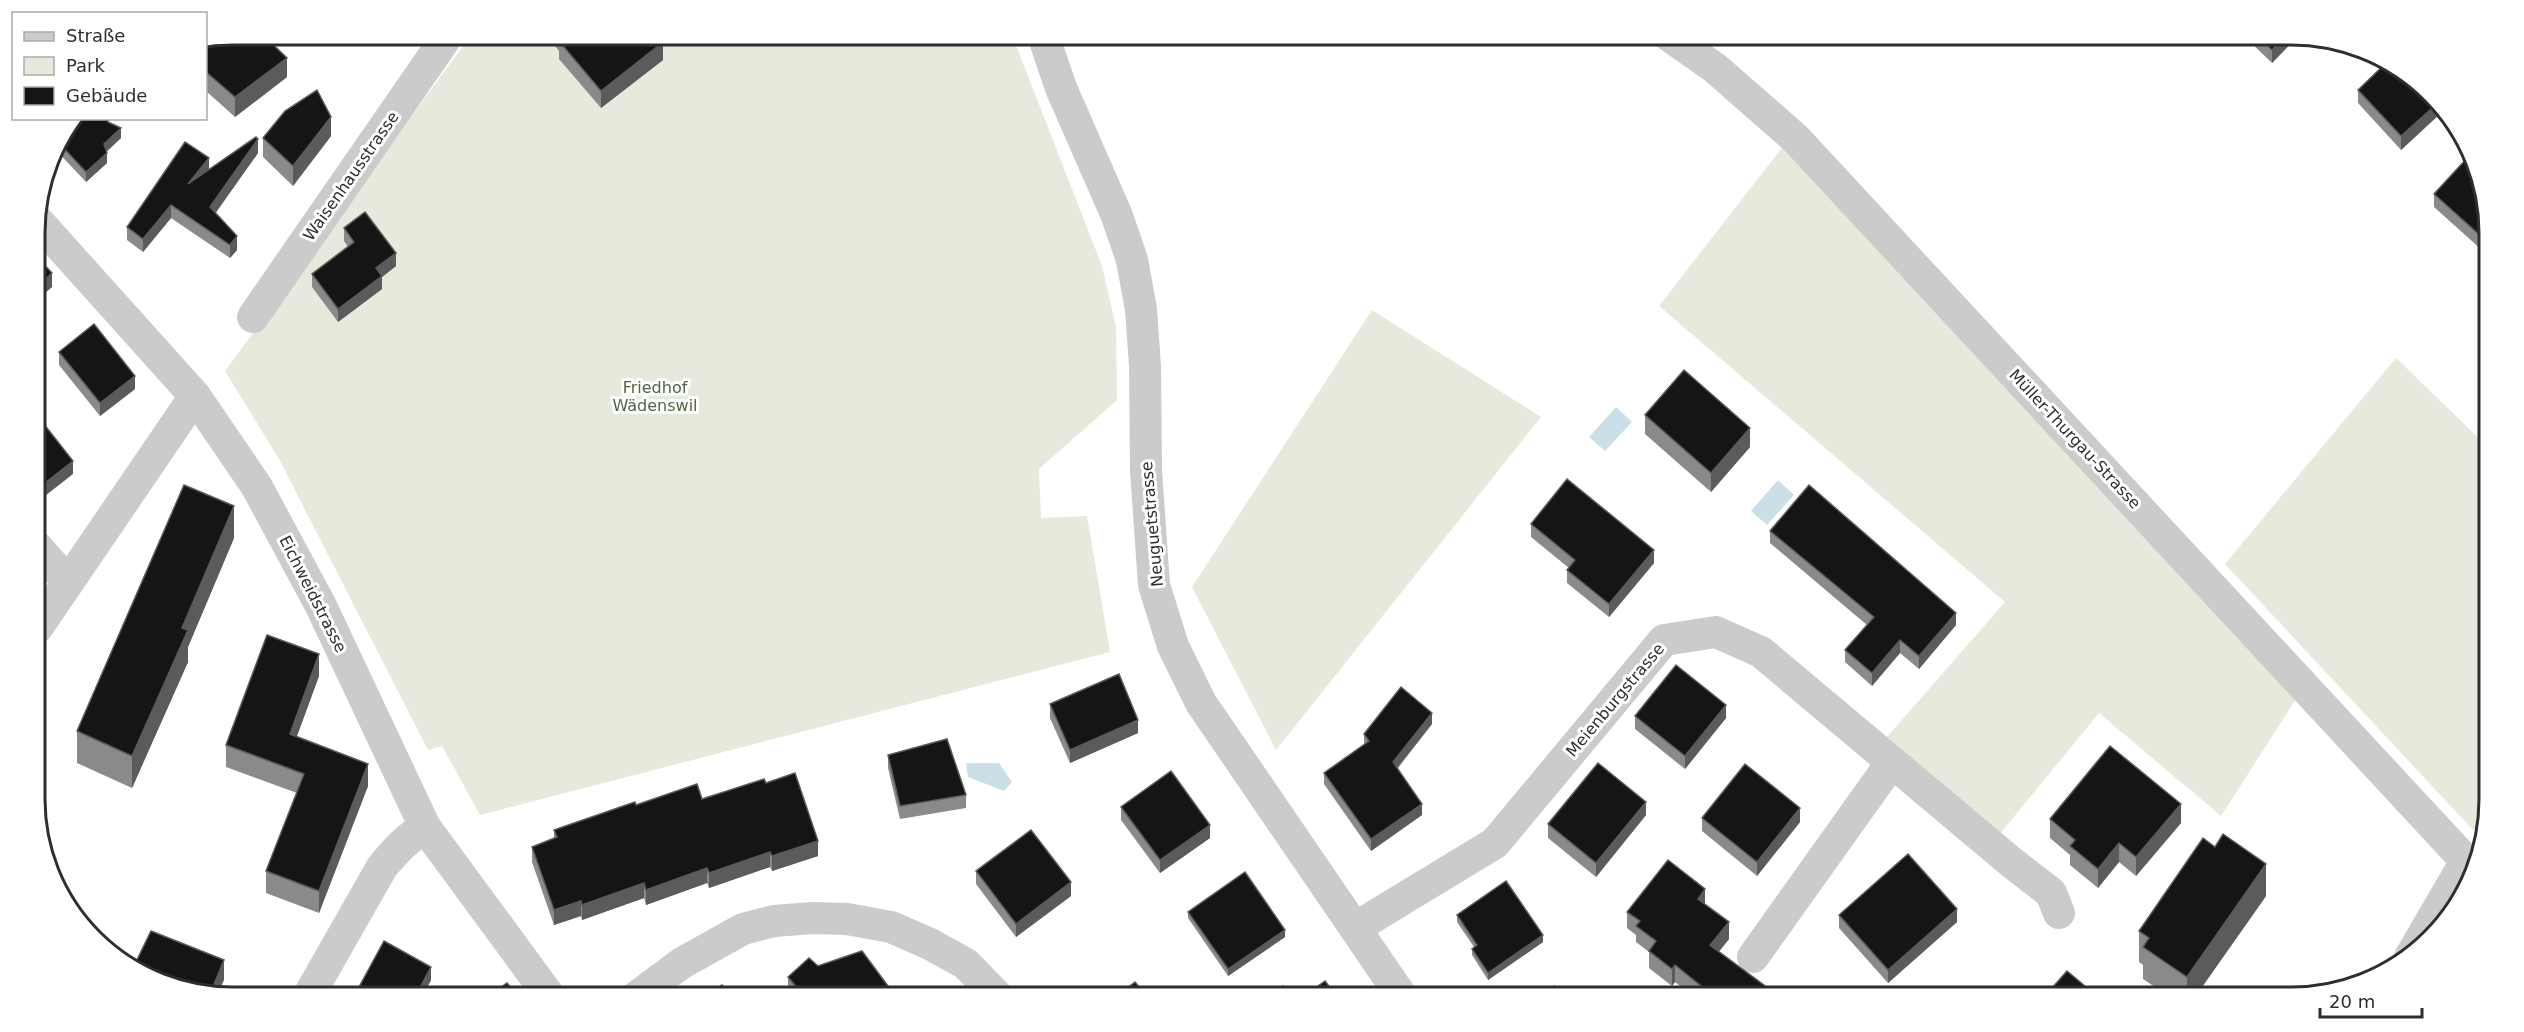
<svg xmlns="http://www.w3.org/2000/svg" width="2524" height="1032" font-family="'DejaVu Sans',sans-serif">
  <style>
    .green { fill: #e5eadd }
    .water { fill: #cbdfe8 }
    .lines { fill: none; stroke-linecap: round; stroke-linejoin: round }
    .street { stroke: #cbcbcb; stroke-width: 32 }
    .wall { fill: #8a8a8a }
    .shaded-wall { fill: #5b5b5b }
    .building { fill: #151515; stroke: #5b5b5b; stroke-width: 1.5 }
    .labels { text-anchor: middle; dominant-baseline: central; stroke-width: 6; stroke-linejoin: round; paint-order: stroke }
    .street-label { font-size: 16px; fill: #2e2e2e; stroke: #fff }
    .park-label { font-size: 16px; fill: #546540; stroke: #fff }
    .rim { fill: none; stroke: #2e2e2e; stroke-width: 3 }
  </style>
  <rect width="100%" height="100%" fill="#fff"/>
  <g class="green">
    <path d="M471 35H1012L1102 266 1116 327 1117 400 1039 469 1041 518 1087 516 1110 652 480 815 442 746 428 750 279 459 225 371Z"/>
    <path d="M1784 145 2296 699 2221 816 2099 713 1999 835 1887 737 2005 602 1659 306Z"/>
    <path d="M1372 310 1541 417 1276 750 1192 587Z"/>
    <path d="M2396 358 2488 447 2489 799 2486 822 2473 830 2225 564Z"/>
  </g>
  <g class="water">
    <path d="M1616 407 1632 422 1605 451 1589 437Z"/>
    <path d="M1778 480 1794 495 1767 525 1751 511Z"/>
    <path d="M966 763H999L1012 782 1004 791 968 777Z"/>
  </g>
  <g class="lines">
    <g class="street">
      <path d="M1043 35 1061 88 1117 216 1132 260 1141 309 1145 366 1146 470 1154 585 1173 646 1201 703 1402 997"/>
      <path d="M1668 35 1715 68 1795 138 2466 861 2410 957"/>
      <path d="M35 218 195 396 257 487 321 606 425 827 550 997"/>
      <path d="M253 317 448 35"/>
      <path d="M37 547 68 582"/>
      <path d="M37 628 195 396"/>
      <path d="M1355 928 1495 843 1664 640 1716 632 1761 652 2011 862 2051 893 2059 913"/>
      <path d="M1753 957 1892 762"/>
      <path d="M308 997 382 867C395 851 407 838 425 827"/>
      <path d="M636 997 682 963 743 929 774 921 813 918 847 919 891 927 930 944 966 964 998 997"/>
    </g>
  </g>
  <g class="wall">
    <path d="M546 34H661L660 38 663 60 601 108 559 59V51Z"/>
    <path d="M2242 34H2291L2298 36 2272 63Z"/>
    <path d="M206 40 287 77 235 117 206 91Z"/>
    <path d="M2358 90 2442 105V112L2401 150 2358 103Z"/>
    <path d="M76 118 109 122 121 138 106 152 107 163 86 182 54 148 55 146Z"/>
    <path d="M331 136 293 186 263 157V138Z"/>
    <path d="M258 153 215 213 237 250 230 258 171 218 143 252 127 240V227L209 170Z"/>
    <path d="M2434 194 2488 207 2483 251 2434 207Z"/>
    <path d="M344 228 396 266 382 277V289L338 322 312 287V274L348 247 344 241Z"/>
    <path d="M59 352 135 389 100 416 59 365Z"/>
    <path d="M1645 415 1750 447 1711 492 1645 434Z"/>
    <path d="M1531 524 1654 563 1609 617 1567 583V570L1569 568 1531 537Z"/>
    <path d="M1770 531 1956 625 1919 669 1900 653 1872 686 1845 662V650L1867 625 1770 543Z"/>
    <path d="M234 538 188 647V662L132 788 77 763V731Z"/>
    <path d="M319 676 297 736 368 786 319 913 266 893V871L297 793 226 767V745Z"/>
    <path d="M1050 704 1138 733 1070 763 1050 718Z"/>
    <path d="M1635 716 1726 718 1685 769 1635 729Z"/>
    <path d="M1432 724 1398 768 1422 815 1371 851 1324 784V773L1364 745V734Z"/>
    <path d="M888 755 966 795V808L900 819 888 768Z"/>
    <path d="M766 783 818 856 772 871 770 867 709 888 707 883 646 905 644 898 582 920 581 916 554 925 532 862V847L554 838V830L636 805 702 799Z"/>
    <path d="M1121 807 1210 838 1160 873 1121 820Z"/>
    <path d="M1646 815 1596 877 1548 838V824Z"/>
    <path d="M1702 818 1800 822 1757 876 1702 831Z"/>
    <path d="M2050 819 2181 823 2136 876 2119 862 2098 888 2070 865V855L2050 838Z"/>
    <path d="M976 871 1071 896 1016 937 976 884Z"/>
    <path d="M2266 896 2195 997H2170L2143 979V965L2139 962V931Z"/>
    <path d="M1705 904 1729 939 1719 952 1780 997H1694L1675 982 1672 986 1649 968V952L1636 942V935L1627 928V912Z"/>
    <path d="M1188 912 1285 937 1228 976 1188 918Z"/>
    <path d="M1457 915 1543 942 1488 980 1472 955V949L1474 947 1457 922Z"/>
    <path d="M1839 915 1957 922 1888 983 1839 928Z"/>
    <path d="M818 966 888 997H794L788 990V977Z"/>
    <path d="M431 980 422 997H358V989Z"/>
  </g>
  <g class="shaded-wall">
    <path d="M658 34H661L659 46 663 42V60L601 108V91Z"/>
    <path d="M2286 34 2298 36 2272 63V50Z"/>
    <path d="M287 58V77L235 117V97Z"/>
    <path d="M2439 102 2442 105V112L2401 150V136Z"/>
    <path d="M331 117V136L293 186V166Z"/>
    <path d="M121 128V138L104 154V144Z"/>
    <path d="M258 139V153L210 221V207Z"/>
    <path d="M107 153V163L86 182V172Z"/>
    <path d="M209 158V172L188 184Z"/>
    <path d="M171 205V218L143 252V239Z"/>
    <path d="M2488 232V245L2483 251V238Z"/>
    <path d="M237 236V250L230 258V245Z"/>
    <path d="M396 253V266L382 277V289L338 322V309L376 268Z"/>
    <path d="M52 273V287L35 302V289Z"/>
    <path d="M135 376V389L100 416V403Z"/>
    <path d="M1750 428V447L1711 492V473Z"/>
    <path d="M73 461V474L36 503V490Z"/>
    <path d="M234 506V538L188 647V662L132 788V756L182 628Z"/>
    <path d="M1654 550V563L1609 617V604Z"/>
    <path d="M1956 613V625L1919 669V656Z"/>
    <path d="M1900 640V653L1872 686V673Z"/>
    <path d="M319 654V676L290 755V734Z"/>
    <path d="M1726 705V718L1685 769V756Z"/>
    <path d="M1432 713V724L1393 773V762Z"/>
    <path d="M1138 720V733L1070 763V750Z"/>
    <path d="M368 764V786L319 913V891Z"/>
    <path d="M1646 802V815L1596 877V863Z"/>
    <path d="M1422 804V815L1371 851V839Z"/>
    <path d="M2181 804V823L2136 876V857Z"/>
    <path d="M1800 808V822L1757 876V862Z"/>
    <path d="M1210 825V838L1160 873V860Z"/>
    <path d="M818 841V856L772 871V856Z"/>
    <path d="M2119 843V862L2098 888V869Z"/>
    <path d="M770 852V867L709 888V873Z"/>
    <path d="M2266 864V896L2195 997H2187V977Z"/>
    <path d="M707 868V883L646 905V890Z"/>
    <path d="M1071 882V896L1016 937V924Z"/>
    <path d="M644 883V898L582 920V905Z"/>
    <path d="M1705 889V906L1698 899Z"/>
    <path d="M581 901V916L554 925V910Z"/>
    <path d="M1957 909V922L1888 983V970Z"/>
    <path d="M1729 922V939L1710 962V945Z"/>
    <path d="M1285 930V937L1228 976V969Z"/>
    <path d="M1543 935V942L1488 980V973Z"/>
    <path d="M224 960V980L217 995 210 994Z"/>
    <path d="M1675 965V982L1672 986V969Z"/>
    <path d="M431 967V980L422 997H415Z"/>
    <path d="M888 986V997H879Z"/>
  </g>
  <g class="building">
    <path d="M233 34H262L287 58 235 97 206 72V40Z"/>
    <path d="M560 34H658L663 42 601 91 559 41 563 39Z"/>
    <path d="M2256 34H2286L2272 50Z"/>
    <path d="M2384 65 2439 102 2401 136 2358 90Z"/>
    <path d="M317 90 331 117 293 166 263 138 285 111Z"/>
    <path d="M76 118H109L108 122 121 128 104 144 107 153 86 172 58 142Z"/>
    <path d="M256 137 258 139 210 207 237 236 230 245 171 205 143 239 127 227 185 142 209 158 188 184Z"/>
    <path d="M2469 156 2473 160 2488 207V232L2483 238 2434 194Z"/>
    <path d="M365 212 396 253 376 268 382 276 338 309 312 274 354 242 344 228Z"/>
    <path d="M35 255 52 273 35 289Z"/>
    <path d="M94 324 135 376 100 403 59 352Z"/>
    <path d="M1684 370 1750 428 1711 473 1645 415Z"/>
    <path d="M36 414 73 461 36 490Z"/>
    <path d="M1567 479 1654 550 1609 604 1567 570 1575 560 1531 524Z"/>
    <path d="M184 485 234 506 182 628 188 630 132 756 77 731Z"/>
    <path d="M1809 485 1956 613 1919 656 1900 640 1872 673 1845 650 1874 617 1770 531Z"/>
    <path d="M267 635 319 654 290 734 368 764 319 891 266 871 304 774 226 745Z"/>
    <path d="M1676 665 1726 705 1685 756 1635 716Z"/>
    <path d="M1119 674 1138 720 1070 750 1050 704Z"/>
    <path d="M1401 687 1432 713 1393 762 1422 804 1371 839 1324 773 1369 741 1364 734Z"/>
    <path d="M947 739 966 795 900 806 888 755Z"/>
    <path d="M2110 746 2181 804 2136 857 2119 843 2098 869 2070 846 2075 840 2050 819Z"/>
    <path d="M1598 763 1646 802 1596 863 1548 824Z"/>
    <path d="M1745 764 1800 808 1757 862 1702 818Z"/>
    <path d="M1171 771 1210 825 1160 860 1121 807Z"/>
    <path d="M795 773 818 841 772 856 770 852 709 873 707 868 646 890 644 883 582 905 581 901 554 910 532 847 557 837 554 830 635 802 636 805 697 784 702 799 764 779 766 783Z"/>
    <path d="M1031 830 1071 882 1016 924 976 871Z"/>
    <path d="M2223 834 2266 864 2187 977 2143 947 2149 938 2139 931 2203 838 2215 847Z"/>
    <path d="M1908 854 1957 909 1888 970 1839 915Z"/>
    <path d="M1668 860 1705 889 1698 899 1729 922 1710 945 1780 997H1715L1675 965 1672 969 1649 951 1656 941 1636 926 1640 921 1627 912Z"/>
    <path d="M1245 872 1285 930 1228 969 1188 912Z"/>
    <path d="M1506 881 1543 935 1488 973 1472 949 1477 945 1457 915Z"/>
    <path d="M151 931 224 960 210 994 169 987 135 964Z"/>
    <path d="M384 941 431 967 415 997H373L358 989Z"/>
    <path d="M862 951 888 986 879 997H805L788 977 809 958 818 966Z"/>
    <path d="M2067 971 2098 997H2044Z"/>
    <path d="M1325 981 1337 997H1303Z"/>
    <path d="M1135 982 1147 997H1116Z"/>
    <path d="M507 983 518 997H487Z"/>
    <path d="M722 985 731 997H704Z"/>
    <path d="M1283 986 1292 997H1269Z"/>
    <path d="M1554 986 1561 997H1537Z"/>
  </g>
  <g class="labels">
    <g class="street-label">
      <text transform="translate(351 176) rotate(-55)">Waisenhausstrasse</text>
      <text transform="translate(2075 439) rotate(47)">Müller-Thurgau-Strasse</text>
      <text transform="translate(1152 524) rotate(-95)">Neuguetstrasse</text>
      <text transform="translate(313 594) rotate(63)">Eichweidstrasse</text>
      <text transform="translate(1615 700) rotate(-50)">Meienburgstrasse</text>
    </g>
    <g class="park-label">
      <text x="655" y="387">Friedhof<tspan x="655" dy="18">Wädenswil</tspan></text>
    </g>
  </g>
  <path d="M0 0H2524V1032H0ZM233 45H2291A188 188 0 0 1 2479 233V799A188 188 0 0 1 2291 987H233A188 188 0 0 1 45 799V233A188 188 0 0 1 233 45Z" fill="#fff" fill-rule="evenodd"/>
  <path class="rim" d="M233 45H2291A188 188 0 0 1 2479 233V799A188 188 0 0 1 2291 987H233A188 188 0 0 1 45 799V233A188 188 0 0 1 233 45Z"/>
  <rect x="12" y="12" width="195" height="108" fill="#ffffff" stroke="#ababab" stroke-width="1.5"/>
  <rect x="24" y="32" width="30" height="9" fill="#cbcbcb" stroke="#ababab" stroke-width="1.5"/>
  <text x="66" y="42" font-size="18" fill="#2e2e2e">Straße</text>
  <rect x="24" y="57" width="30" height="18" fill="#e5eadd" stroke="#ababab" stroke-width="1.5"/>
  <text x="66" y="72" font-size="18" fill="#2e2e2e">Park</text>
  <rect x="24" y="87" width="30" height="18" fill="#151515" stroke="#ababab" stroke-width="1.5"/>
  <text x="66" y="102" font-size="18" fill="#2e2e2e">Gebäude</text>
  <path d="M2320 1008v9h102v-9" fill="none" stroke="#2e2e2e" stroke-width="3"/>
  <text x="2329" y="1008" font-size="18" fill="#2e2e2e" stroke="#ffffff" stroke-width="4.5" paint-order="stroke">20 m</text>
</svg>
